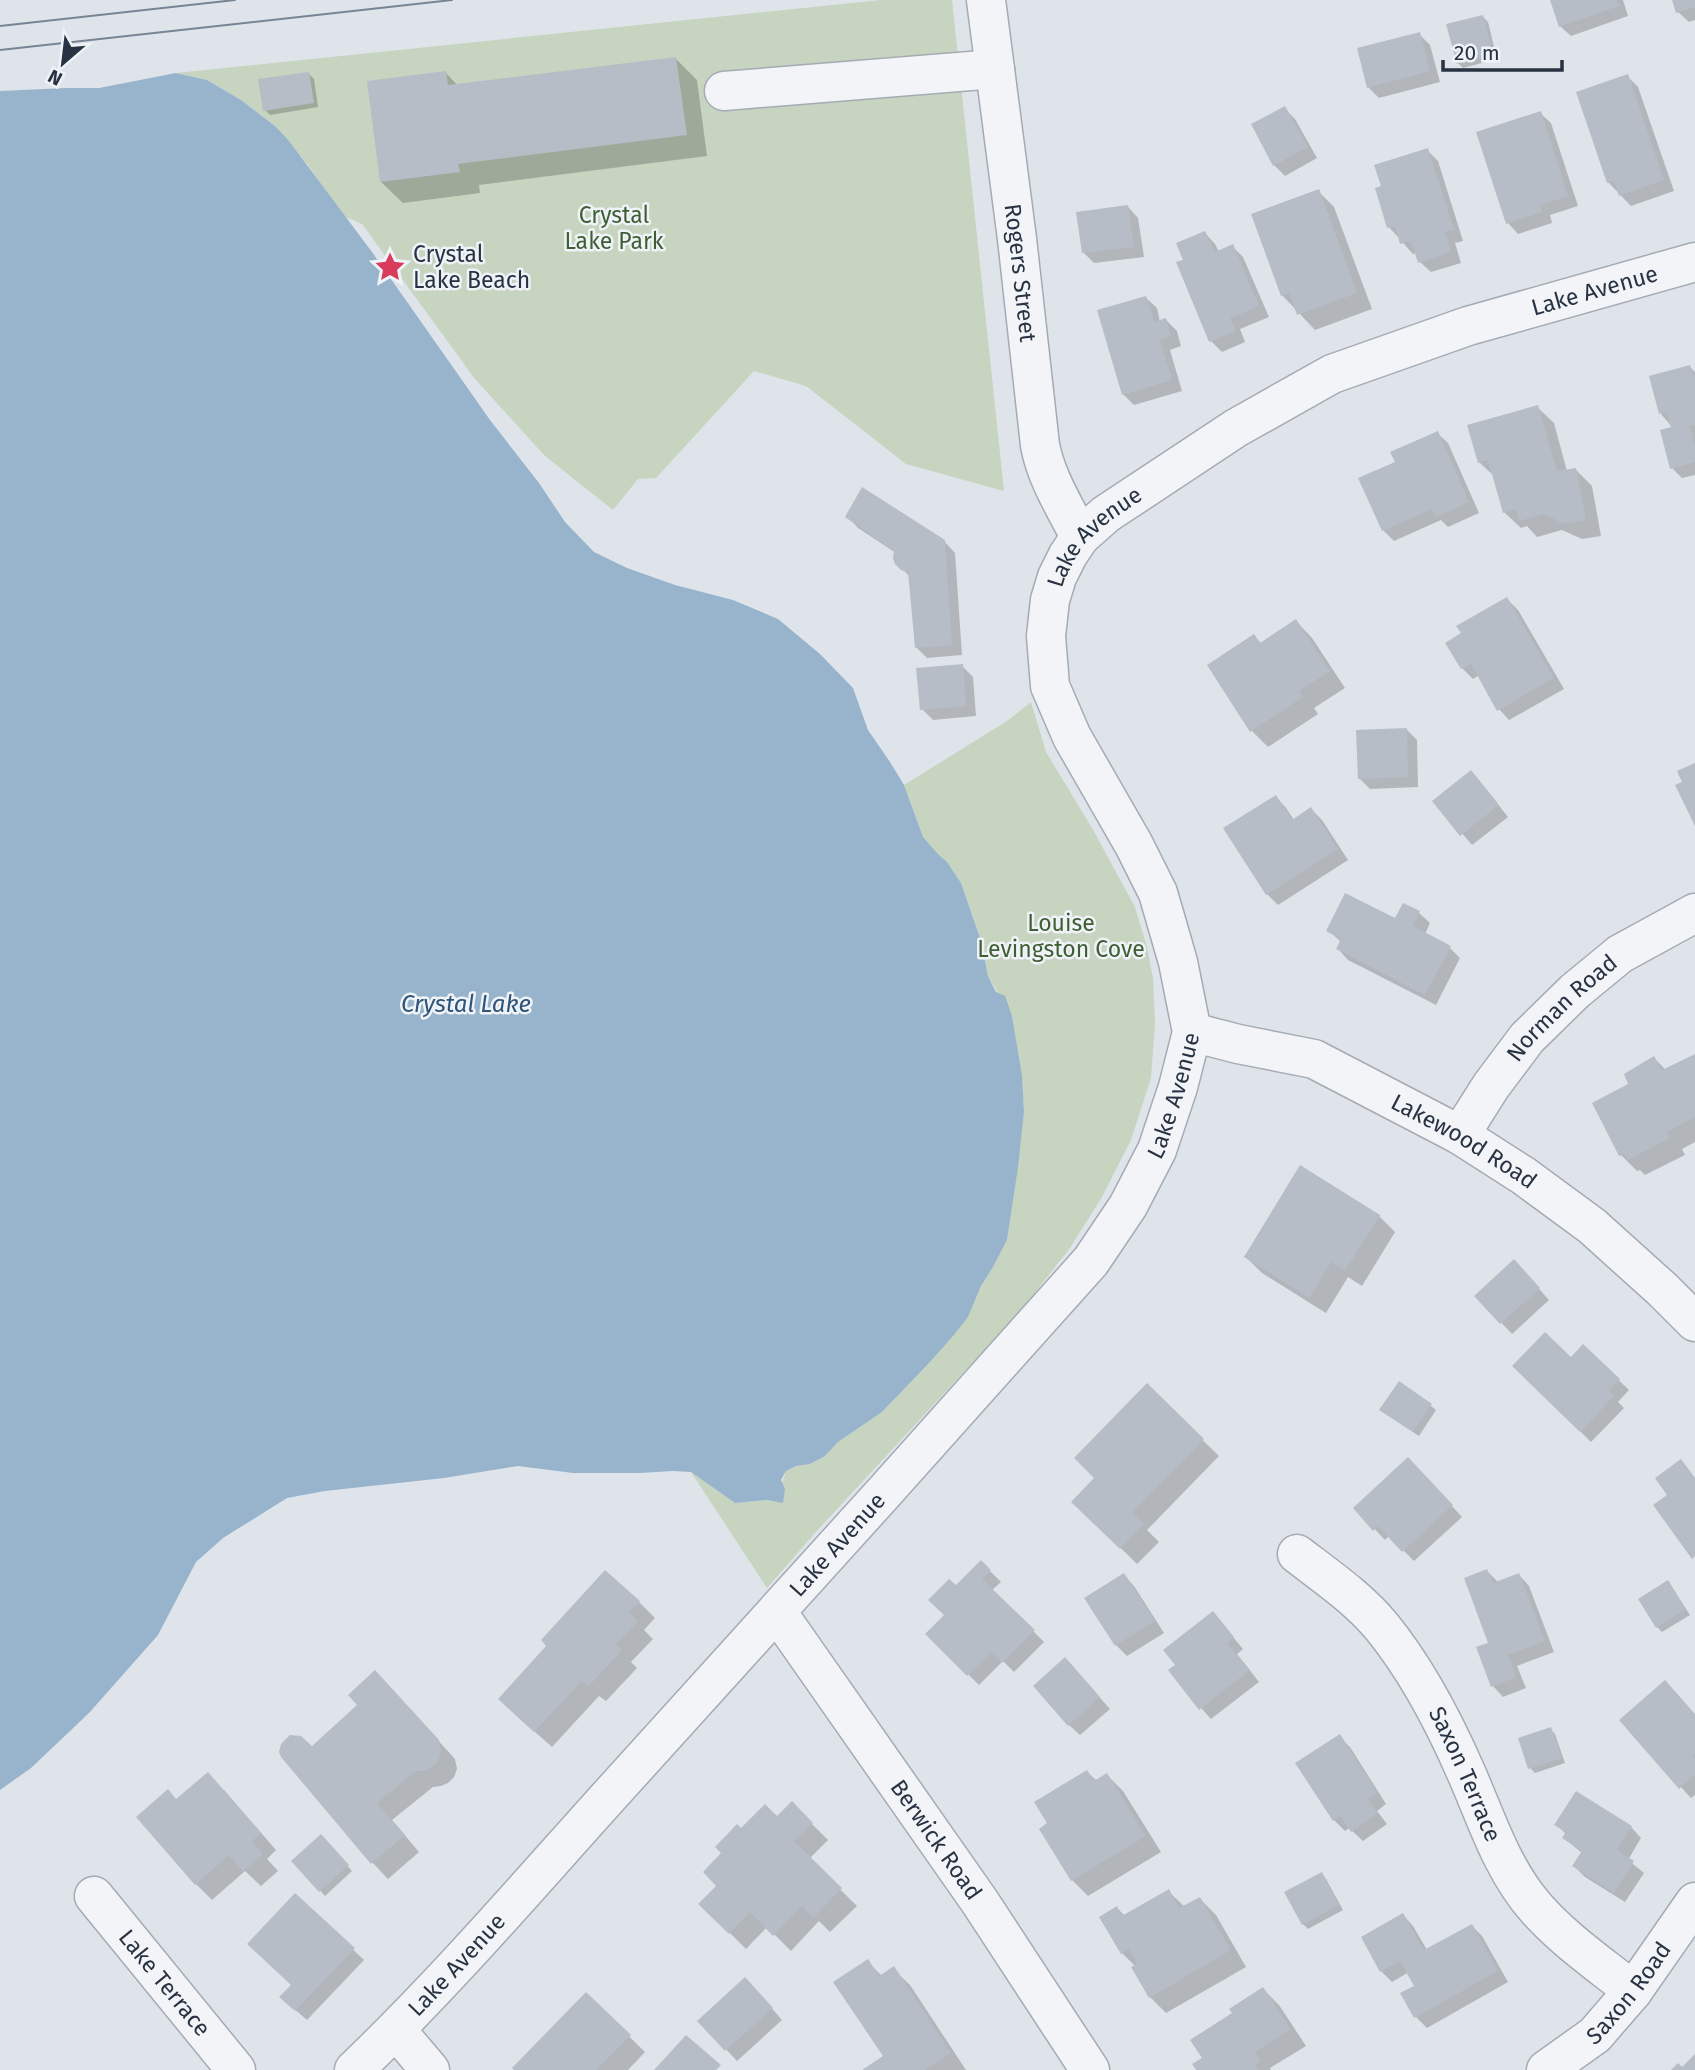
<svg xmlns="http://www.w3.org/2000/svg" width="1695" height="2070" font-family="'Fira Sans',sans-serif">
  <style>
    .green { fill: #c6d4c0 }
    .water { fill: #97b4cc }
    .shadow { fill: #0003 }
    .building { fill: #b6bdc7 }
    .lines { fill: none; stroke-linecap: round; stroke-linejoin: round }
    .minor-casing { stroke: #a4abb4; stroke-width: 41 }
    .minor { stroke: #f2f4f7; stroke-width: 38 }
    .tram { stroke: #778494; stroke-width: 2 }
    .labels { text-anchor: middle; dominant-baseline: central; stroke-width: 5; stroke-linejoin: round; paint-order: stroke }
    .park-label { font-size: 23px; fill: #3e5f33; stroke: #eff3f7 }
    .poi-label { font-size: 23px; fill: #273242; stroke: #eff3f7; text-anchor: start }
    .street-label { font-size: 23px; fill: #273242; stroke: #eff3f7 }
    .water-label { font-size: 24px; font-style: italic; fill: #2e5479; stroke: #eff3f7 }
  </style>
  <rect width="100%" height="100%" fill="#dfe4ea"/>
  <g class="green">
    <path d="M881 0H952L1004 491 906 464 806 386 754 371 656 478 638 479 613 510 545 456 475 379 362 224 346 217 338 209 308 165 275 126 241 100 219 87 207 80 176 73Z"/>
    <path d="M1031 702 1046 752 1092 828 1135 907 1147 947 1153 979 1155 1023 1151 1078 1131 1140 1102 1197 1070 1248 1023 1308 814 1534 767 1588 691 1472 735 1503 767 1500 776 1502 786 1471 796 1466 810 1464 825 1456 838 1442 882 1412 930 1362 968 1317 981 1286 993 1267 1007 1240 1018 1168 1024 1112 1022 1075 1012 1016 988 976 981 941 961 883 947 862 938 854 923 837 904 785 1007 721Z"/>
  </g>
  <path class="water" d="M176 73 207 80 241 100 275 126 289 141 372 252 490 420 539 483 565 522 594 552 627 568 675 585 733 600 778 619 820 654 853 688 868 730 890 762 904 785 923 837 938 854 947 862 961 883 981 941 988 976 996 992 1005 996 1012 1016 1022 1075 1024 1112 1018 1168 1007 1240 993 1267 981 1286 968 1317 953 1336 930 1362 882 1412 838 1442 825 1456 810 1464 796 1466 786 1471 781 1480 785 1489 783 1503 767 1500 735 1503 691 1472 673 1471 640 1473H573L518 1466 444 1478 325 1491 287 1498 223 1538 196 1562 158 1635 89 1713 31 1768 0 1790V91L66 88H99Z"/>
  <g class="shadow">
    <path d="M1552 0H1623L1628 16 1571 36 1560 26Z"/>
    <path d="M1674 0H1695V20L1689 22 1678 12Z"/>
    <path d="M1483 17 1488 22 1497 59 1463 68 1458 63Z"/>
    <path d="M1419 34 1430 45 1440 82 1379 98 1368 87Z"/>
    <path d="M676 59 697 80 707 156 479 185 480 193 403 203 381 182 446 73 458 86Z"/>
    <path d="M309 74 314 79 318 107 270 115 265 110Z"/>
    <path d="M1627 76 1638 87 1674 191 1631 206 1608 182Z"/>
    <path d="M1284 108 1295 119 1317 158 1285 176 1274 165Z"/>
    <path d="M1540 113 1551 123 1578 206 1550 215 1552 223 1518 234 1508 223Z"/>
    <path d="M1427 150 1438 161 1463 241 1455 243 1461 263 1431 272 1420 262 1417 253 1413 254 1389 227Z"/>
    <path d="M1318 191 1334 207 1372 309 1315 330 1282 295Z"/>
    <path d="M1128 207 1138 218 1144 257 1094 263 1083 252Z"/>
    <path d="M1205 233 1215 244 1219 252 1233 247 1243 257 1269 317 1240 329 1245 342 1222 352 1211 341 1186 261Z"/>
    <path d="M1146 298 1157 308 1160 322 1166 320 1177 331 1181 346 1170 350 1182 391 1134 405 1123 394Z"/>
    <path d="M1690 367 1695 372V475L1682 478 1672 468 1673 428 1661 414Z"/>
    <path d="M1537 407 1554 423 1567 471 1575 469 1592 486 1601 536 1582 539 1562 530 1537 537 1527 526 1521 528 1504 512 1495 477 1479 462Z"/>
    <path d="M1437 433 1448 443 1479 513 1448 527 1441 520 1394 541 1383 530 1397 463Z"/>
    <path d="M848 517 944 541 955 553 962 655 927 658 916 647 910 577 897 563 896 553 858 528Z"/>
    <path d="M1507 599 1518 610 1564 689 1509 720 1499 709 1479 675 1473 679 1462 668Z"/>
    <path d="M1296 621 1312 638 1345 688 1314 708 1318 714 1268 747 1252 731 1254 636 1262 644Z"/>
    <path d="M962 666 973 677 976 716 933 720 922 709Z"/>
    <path d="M1406 729 1417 740 1418 787 1370 789 1359 778Z"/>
    <path d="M1481 783 1508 817 1472 845 1435 801Z"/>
    <path d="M1276 797 1286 808 1294 820 1311 809 1322 820 1348 860 1278 905 1267 894Z"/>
    <path d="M1404 905 1419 913 1430 923 1425 934 1449 947 1460 958 1436 1005 1348 960 1338 949 1341 942 1328 930 1395 921Z"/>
    <path d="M1695 1056V1142L1682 1149 1685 1155 1645 1175 1640 1170 1637 1171 1621 1155 1631 1085 1654 1058 1666 1070Z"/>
    <path d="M1379 1216 1395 1232 1362 1286 1348 1277 1326 1313 1262 1273 1246 1257Z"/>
    <path d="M1524 1272 1549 1300 1512 1334 1476 1296Z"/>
    <path d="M1583 1346 1629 1390 1618 1402 1624 1408 1591 1442 1514 1366 1571 1359Z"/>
    <path d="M1147 1386 1219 1456 1147 1530 1159 1542 1137 1564 1074 1502 1096 1478Z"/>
    <path d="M1431 1406 1436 1410 1419 1436 1386 1414Z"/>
    <path d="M1419 1470 1462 1517 1414 1561 1389 1536 1385 1540 1355 1508Z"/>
    <path d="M981 1562 1001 1582 992 1590 1044 1642 1014 1672 1003 1661 979 1685 927 1634 946 1616 956 1588Z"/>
    <path d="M1487 1571 1498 1582 1519 1575 1529 1586 1554 1652 1517 1666 1526 1688 1503 1697 1493 1686Z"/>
    <path d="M1124 1575 1134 1586 1164 1633 1127 1656 1116 1645 1086 1598Z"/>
    <path d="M1668 1582 1690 1615 1662 1632 1657 1627Z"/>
    <path d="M639 1602 655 1618 644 1630 653 1639 631 1662 637 1668 606 1701 599 1696 552 1747 516 1715Z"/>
    <path d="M1213 1613 1243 1649 1237 1654 1259 1682 1211 1719 1201 1708 1178 1665Z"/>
    <path d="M1075 1670 1110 1709 1080 1735 1069 1725Z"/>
    <path d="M391 1689 455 1759 457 1769 454 1777 448 1783 441 1786 433 1787 392 1820 419 1852 388 1879 372 1862 312 1748 359 1705Z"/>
    <path d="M1695 1715V1795L1691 1798 1681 1787Z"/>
    <path d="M1550 1729 1555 1734 1565 1763 1535 1773 1530 1768 1520 1740Z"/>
    <path d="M1339 1737 1350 1747 1386 1804 1377 1811 1387 1824 1363 1841 1349 1828 1345 1831 1334 1820Z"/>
    <path d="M1087 1772 1097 1781 1107 1775 1123 1791 1161 1852 1088 1896 1072 1880 1049 1824Z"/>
    <path d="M224 1790 276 1850 267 1859 278 1871 261 1886 245 1871 212 1900 196 1884 177 1801Z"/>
    <path d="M792 1804 828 1840 809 1859 857 1906 830 1932 819 1921 791 1951 767 1927 746 1949 701 1904 719 1886 741 1831 777 1818Z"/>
    <path d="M1556 1824 1631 1827 1641 1838 1628 1860 1644 1873 1625 1902 1585 1877 1574 1866 1582 1853 1564 1838 1566 1834Z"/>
    <path d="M321 1837 352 1871 325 1896 294 1861Z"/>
    <path d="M1321 1874 1326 1879 1343 1910 1308 1929 1303 1924Z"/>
    <path d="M1168 1891 1185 1907 1200 1899 1216 1915 1246 1967 1166 2013 1150 1997 1136 1967 1122 1953 1117 1908 1125 1916Z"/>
    <path d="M296 1895 364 1960 307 2020 292 2007Z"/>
    <path d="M1403 1915 1413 1926 1427 1950 1472 1926 1482 1936 1508 1982 1427 2028 1416 2017V1986L1409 1972 1392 1982 1381 1971Z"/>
    <path d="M868 1962 882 1976 893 1969 910 1985 966 2070H865L885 2057Z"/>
    <path d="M1263 1989 1279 2005 1306 2046 1270 2068 1271 2070H1198L1234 2013Z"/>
    <path d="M756 1990 782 2020 737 2061 700 2021Z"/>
    <path d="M586 1994 645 2052 628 2070H516Z"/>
  </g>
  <g class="building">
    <path d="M1550 0H1617L1619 6 1559 27Z"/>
    <path d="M1672 0H1695V7L1676 13Z"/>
    <path d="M1483 15 1493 54 1457 64 1446 24Z"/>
    <path d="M1420 32 1430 71 1367 88 1357 48Z"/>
    <path d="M676 57 687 135 458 164 460 172 380 182 367 81 446 71 448 85Z"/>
    <path d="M309 72 314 103 263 111 258 79Z"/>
    <path d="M1628 74 1664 180 1619 196 1614 181 1607 183 1576 92Z"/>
    <path d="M1285 106 1308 147 1273 166 1251 124Z"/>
    <path d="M1541 111 1568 196 1540 205 1542 212 1506 224 1476 132Z"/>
    <path d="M1428 148 1454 230 1445 232 1451 252 1418 263 1411 241 1400 244 1395 226 1387 228 1375 188 1381 186 1374 165Z"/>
    <path d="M1319 189 1357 293 1297 315 1289 293 1281 296 1251 214Z"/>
    <path d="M1128 205 1134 247 1082 253 1076 212Z"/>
    <path d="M1205 231 1215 252 1233 244 1259 306 1230 318 1236 331 1209 342 1176 262 1183 260 1176 243Z"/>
    <path d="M1146 296 1154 322 1166 318 1171 336 1160 340 1172 380 1122 395 1097 310Z"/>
    <path d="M1690 365 1693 375H1695V425L1690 426 1695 446V462L1670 469 1660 430 1671 427 1667 412 1659 414 1649 376Z"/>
    <path d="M1538 405 1557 471 1576 468 1586 520 1564 524 1544 514 1519 521 1516 509 1503 513 1488 460 1478 463 1467 425Z"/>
    <path d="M1438 431 1469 502 1436 517 1432 509 1382 531 1358 478 1395 462 1390 452Z"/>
    <path d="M862 487 945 540 952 645 915 648 908 572 901 570 895 564 893 558 894 551 845 517Z"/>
    <path d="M1507 597 1554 678 1497 711 1471 664 1461 669 1445 643 1461 633 1456 626Z"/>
    <path d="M1296 619 1330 671 1299 691 1303 697 1250 732 1207 665 1254 634 1260 643Z"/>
    <path d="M963 664 966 706 920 710 916 668Z"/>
    <path d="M1407 728 1408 777 1358 779 1356 730Z"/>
    <path d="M1695 763V826L1675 785 1682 782 1677 771Z"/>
    <path d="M1471 770 1499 805 1460 836 1432 801Z"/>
    <path d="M1276 795 1292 820 1311 807 1338 849 1266 895 1223 828Z"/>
    <path d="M1345 893 1395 918 1403 903 1420 911 1413 926 1451 946 1425 995 1336 949 1341 939 1326 931Z"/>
    <path d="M1695 1054V1117L1667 1132 1670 1138 1628 1160 1625 1154 1619 1156 1592 1103 1628 1084 1624 1074 1654 1056 1662 1070Z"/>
    <path d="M1300 1165 1380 1215 1345 1271 1331 1262 1309 1298 1244 1257Z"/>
    <path d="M1514 1259 1540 1288 1500 1324 1474 1296Z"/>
    <path d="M1545 1332 1571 1357 1583 1344 1620 1379 1609 1390 1614 1396 1580 1432 1512 1366Z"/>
    <path d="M1399 1381 1432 1404 1413 1432 1379 1410Z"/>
    <path d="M1147 1383 1204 1439 1132 1513 1144 1524 1120 1549 1071 1502 1094 1478 1074 1458Z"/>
    <path d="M1408 1457 1453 1505 1402 1552 1378 1526 1373 1531 1353 1508Z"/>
    <path d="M1681 1459 1695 1478V1556L1692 1559 1653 1505 1667 1495 1655 1478Z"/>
    <path d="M981 1560 991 1570 982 1579 1035 1630 1002 1663 991 1652 967 1676 925 1634 944 1615 928 1600 949 1579 956 1585Z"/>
    <path d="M1487 1569 1493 1583 1519 1573 1545 1641 1508 1655 1516 1677 1491 1687 1476 1647 1488 1643 1464 1578Z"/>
    <path d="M605 1570 640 1601 629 1613 638 1621 616 1645 622 1650 588 1687 582 1681 534 1732 498 1699 546 1646 541 1640Z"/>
    <path d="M1124 1573 1155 1621 1115 1646 1084 1598Z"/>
    <path d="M1668 1580 1686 1609 1656 1628 1638 1599Z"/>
    <path d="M1213 1611 1234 1637 1227 1643 1250 1670 1199 1710 1168 1670 1175 1665 1163 1650Z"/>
    <path d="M1065 1657 1100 1697 1068 1726 1033 1686Z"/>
    <path d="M375 1670 439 1740 441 1752 438 1761 432 1767 424 1771H416L377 1803 405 1835 371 1864 281 1757 279 1752 281 1744 290 1735 301 1736 312 1746 357 1705 348 1695Z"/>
    <path d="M1665 1680 1695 1714V1753L1692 1755 1695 1758V1775L1679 1789 1619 1720Z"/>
    <path d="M1551 1727 1562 1758 1528 1769 1518 1738Z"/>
    <path d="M1340 1734 1377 1793 1368 1799 1378 1813 1351 1832 1340 1816 1333 1821 1295 1763Z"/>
    <path d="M1087 1770 1094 1781 1107 1773 1146 1836 1071 1881 1039 1829 1047 1823 1034 1802Z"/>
    <path d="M208 1772 261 1833 252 1841 263 1854 243 1871 229 1855 195 1885 136 1817 168 1789 176 1799Z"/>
    <path d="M1576 1791 1632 1826 1617 1850 1634 1861 1614 1893 1572 1866 1582 1851 1562 1838 1566 1832 1554 1825Z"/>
    <path d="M792 1801 813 1823 794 1841 842 1888 813 1918 802 1906 773 1936 750 1912 729 1934 698 1904 716 1886 703 1872 721 1853 715 1847 737 1824 741 1828 765 1804 777 1816Z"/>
    <path d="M321 1834 349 1865 319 1892 291 1861Z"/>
    <path d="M1322 1872 1339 1905 1302 1925 1284 1892Z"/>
    <path d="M1169 1889 1179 1908 1200 1897 1231 1950 1149 1998 1131 1967 1137 1964 1129 1949 1121 1954 1099 1917 1117 1906 1122 1916Z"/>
    <path d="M295 1893 355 1948 295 2011 279 1997 291 1985 247 1944Z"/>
    <path d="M1403 1913 1424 1950 1472 1924 1498 1971 1414 2018 1400 1993 1414 1986 1400 1961 1380 1972 1361 1937Z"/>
    <path d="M868 1959 879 1976 894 1966 951 2053 925 2070H862L883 2056 833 1982Z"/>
    <path d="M745 1977 773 2008 725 2051 697 2021Z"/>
    <path d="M1263 1987 1291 2029 1255 2052 1261 2061 1255 2065 1259 2070H1196L1192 2064 1202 2058 1190 2040 1232 2013 1229 2009Z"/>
    <path d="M586 1992 631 2035 596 2070H514L512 2068Z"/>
    <path d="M686 2035 721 2065 716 2070H654Z"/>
    <path d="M1695 2054V2070H1671L1678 2063 1682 2067Z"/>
  </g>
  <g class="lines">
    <g class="minor-casing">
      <g id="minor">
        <path id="s1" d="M986 0 1017 239 1040 445C1046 478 1065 507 1080 537"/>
        <path d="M724 91 995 69"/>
        <path id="s2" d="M1192 1032 1238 1044 1314 1059 1460 1135 1524 1176 1592 1226 1663 1290 1695 1322"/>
        <path id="s3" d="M1460 1135 1491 1086 1527 1038 1575 991 1620 954 1695 913"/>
        <path id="s4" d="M1297 1554C1327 1577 1359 1599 1382 1627 1417 1670 1443 1720 1465 1770 1486 1817 1501 1868 1536 1908 1564 1940 1601 1965 1633 1991"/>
        <path id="s5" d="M777 1612 980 1902 1090 2070"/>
        <path id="s6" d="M94 1896 236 2070"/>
        <path d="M396 2030 430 2070"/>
        <path id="s7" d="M354 2070C448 1980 533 1880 620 1784 778 1611 935 1436 1091 1261L1128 1206 1157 1150 1178 1087 1192 1032 1178 962 1158 893 1134 845 1072 737 1050 686 1046 636 1050 600 1057 577 1068 555 1080 537 1106 514 1236 428 1332 374 1468 326 1695 262"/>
        <path id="s8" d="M1546 2070 1595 2035 1633 1991 1695 1902"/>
      </g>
    </g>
    <use href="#minor" class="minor"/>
    <g class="tram">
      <path d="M0 26 235 0"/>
      <path d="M0 50 452 0"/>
    </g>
  </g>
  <defs>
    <g id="sight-bare" transform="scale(2.415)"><path d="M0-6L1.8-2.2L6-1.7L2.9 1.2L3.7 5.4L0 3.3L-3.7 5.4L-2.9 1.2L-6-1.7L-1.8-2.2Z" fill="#d83b5c" stroke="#eff3f7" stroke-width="2.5" paint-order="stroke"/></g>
  </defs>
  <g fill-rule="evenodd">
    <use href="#sight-bare" x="390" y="267"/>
  </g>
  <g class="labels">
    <g class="park-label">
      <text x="614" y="215">Crystal<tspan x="614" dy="26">Lake Park</tspan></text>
      <text x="1061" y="923">Louise<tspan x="1061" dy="26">Levingston Cove</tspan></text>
    </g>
    <g class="poi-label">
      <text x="413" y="254">Crystal<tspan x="413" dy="26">Lake Beach</tspan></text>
    </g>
    <g class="street-label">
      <text stroke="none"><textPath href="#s1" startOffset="275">Rogers Street</textPath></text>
      <text stroke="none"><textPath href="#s7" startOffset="2457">Lake Avenue</textPath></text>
      <text stroke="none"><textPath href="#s7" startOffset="1890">Lake Avenue</textPath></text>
      <text stroke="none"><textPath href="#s3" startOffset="164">Norman Road</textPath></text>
      <text stroke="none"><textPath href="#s7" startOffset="1281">Lake Avenue</textPath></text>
      <text stroke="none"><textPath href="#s2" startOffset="296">Lakewood Road</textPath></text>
      <text stroke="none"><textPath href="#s7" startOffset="714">Lake Avenue</textPath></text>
      <text stroke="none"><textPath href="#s4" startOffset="282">Saxon Terrace</textPath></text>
      <text stroke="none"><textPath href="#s5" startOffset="278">Berwick Road</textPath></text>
      <text stroke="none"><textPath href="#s7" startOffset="147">Lake Avenue</textPath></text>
      <text stroke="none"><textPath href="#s6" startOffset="112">Lake Terrace</textPath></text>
      <text stroke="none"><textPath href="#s8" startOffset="114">Saxon Road</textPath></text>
    </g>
    <g class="water-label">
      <text x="466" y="1004">Crystal Lake</text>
    </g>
  </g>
  <g transform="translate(63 63) rotate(208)" stroke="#eff3f7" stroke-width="5" paint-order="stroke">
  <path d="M0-5L12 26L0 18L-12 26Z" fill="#273242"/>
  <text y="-10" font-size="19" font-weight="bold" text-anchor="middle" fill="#273242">N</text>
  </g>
  <path d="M1443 60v10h119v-10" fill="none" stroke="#273242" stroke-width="3.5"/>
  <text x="1454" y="60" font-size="21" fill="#273242" stroke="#eff3f7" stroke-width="5" paint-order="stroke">20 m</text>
</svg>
